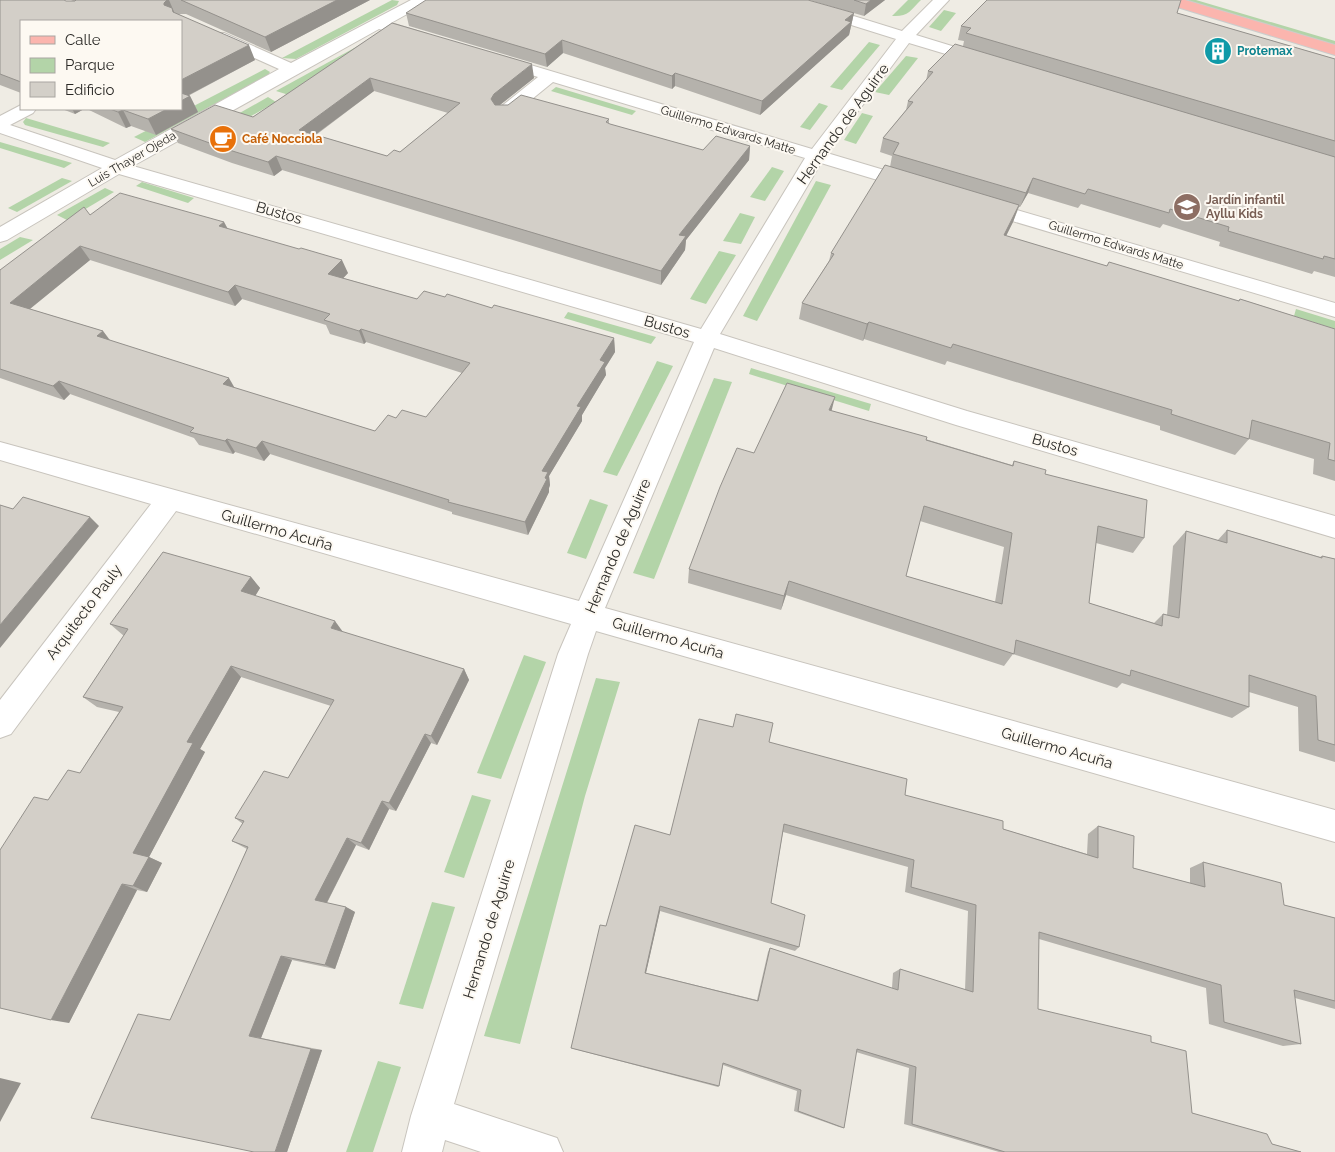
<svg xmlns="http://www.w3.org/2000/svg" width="1335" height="1152" font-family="Raleway,sans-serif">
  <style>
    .green { fill: #b3d4a8 }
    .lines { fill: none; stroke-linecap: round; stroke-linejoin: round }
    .minor-casing { stroke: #c8c4bd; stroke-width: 2 }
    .major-casing { stroke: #cccccb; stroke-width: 2 }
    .minor { fill: #fff; fill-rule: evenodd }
    .major { fill: #fbb5ae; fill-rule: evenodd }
    .wall { fill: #b5b2ac; fill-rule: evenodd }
    .shaded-wall { fill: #94918c }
    .building { fill: #d3cfc8; stroke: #94918c; fill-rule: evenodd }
    .labels { text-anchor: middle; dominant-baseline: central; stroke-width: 4; stroke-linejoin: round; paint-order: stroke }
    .far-culture-label { font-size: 12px; font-weight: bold; fill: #0d838f; stroke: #fdf9f2; text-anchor: start }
    .far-street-label { font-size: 12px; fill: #2b2a27; stroke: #fdf9f2 }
    .far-food-label { font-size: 12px; font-weight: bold; fill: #c56008; stroke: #fdf9f2; text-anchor: start }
    .far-education-label { font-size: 12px; font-weight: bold; fill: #785e54; stroke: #fdf9f2; text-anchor: start }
    .street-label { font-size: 15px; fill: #2b2a27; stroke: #fdf9f2 }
  </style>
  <rect width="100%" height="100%" fill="#efece4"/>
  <g class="green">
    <path d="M392 0 399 1 397 5 296 59 282 58Z"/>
    <path d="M908 0H921C910 11 908 17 892 16Z"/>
    <path d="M1186 0H1196L1335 41V45Z"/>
    <path d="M944 10 956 13 941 31 929 27Z"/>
    <path d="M367 41 289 95 276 91Z"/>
    <path d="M869 42 880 45 842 90 830 87Z"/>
    <path d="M906 56 918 58 889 95 875 92Z"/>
    <path d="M265 69 270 72 268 75 145 142 134 137Z"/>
    <path d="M556 87 636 111 632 115 551 91Z"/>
    <path d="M268 97 276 102 239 123 229 119Z"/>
    <path d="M819 103 828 106 810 130 800 127Z"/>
    <path d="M862 113 873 116 856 144 844 140Z"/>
    <path d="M26 118 110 143 103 147 25 125 23 122Z"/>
    <path d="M0 143V142L72 163 64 168 0 148Z"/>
    <path d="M772 167 784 171 765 201 750 197Z"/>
    <path d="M62 178 72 181 17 212 8 208Z"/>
    <path d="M816 181 831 185 757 321 743 316Z"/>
    <path d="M142 182 194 198 188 203 136 186Z"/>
    <path d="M105 188 114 192 67 220 57 215Z"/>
    <path d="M740 213 755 217 741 244 723 241Z"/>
    <path d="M20 237 33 240 0 260V249Z"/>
    <path d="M719 251 736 255 706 304 690 299Z"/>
    <path d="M1296 309 1335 321V329L1294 316Z"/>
    <path d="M568 312 656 337 651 344 564 318Z"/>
    <path d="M657 361 673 366 617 476 603 472Z"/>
    <path d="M751 368 871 404 869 411 749 374Z"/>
    <path d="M714 378 732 382 654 579 633 573Z"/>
    <path d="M590 499 608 505 586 559 567 553Z"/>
    <path d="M524 655 546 662 501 779 477 773Z"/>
    <path d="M596 678 620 682 585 796 520 1044 484 1036Z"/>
    <path d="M472 795 491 800 464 878 444 872Z"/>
    <path d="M432 902 455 907 423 1009 399 1004Z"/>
    <path d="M378 1061 401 1067 373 1152H346Z"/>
  </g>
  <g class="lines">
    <g class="minor-casing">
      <g id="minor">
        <path d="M411 0H430L427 3 391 23 427 34 429 37 427 40 421 42 379 29 133 166 701 329 805 158 553 82 510 117 504 118 498 117 495 113 498 109 538 77 492 63 490 60 492 57H504L812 149 896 39 781 3 778 0H802L902 31 933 0H949L916 35 991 58 993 61 991 64H979L909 43 827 153 921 181 924 185 921 189 914 191 821 163 720 334 967 411 1335 516V538L956 425 714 348 605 608 1335 810V842L596 631 588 654 454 1104 557 1138 563 1152H481L445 1140 442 1152H402L411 1116 558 654 571 624 176 511 11 734 0 738V700L151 504 0 460V442L579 601 694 342 119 174 7 240 0 242V227L102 168 0 133V116L21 105V109H36L33 113 10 125 115 160 279 69 212 39 210 36 212 33H224L291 63Z"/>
        <path d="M979 199 1335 303V317L972 209 969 205 972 201Z"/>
      </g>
    </g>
    <g class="major-casing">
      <path id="major" d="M1161 0H1185L1335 45V55L1164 3Z"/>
    </g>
    <use href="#minor" class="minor"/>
    <use href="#major" class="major"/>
  </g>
  <g class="wall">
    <path d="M0 0 66 1H73L71 0H370L271 52 186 14H179L255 60 188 96H190L198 112 156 135 131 126 126 128 87 109H181L21 21V93L0 85Z"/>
    <path d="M809 0H885L864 16Z"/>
    <path d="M406 13H854L849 35 760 115 675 86 672 89 563 53 547 67 409 26Z"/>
    <path d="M1177 13 1335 59V277L1314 271 1312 274 1219 246 1220 242 1163 224 1160 228 1081 204 1078 208 1028 193 1020 207H1019L1013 222 1006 236 1107 266 1109 262 1238 301 1240 299 1335 329V481L1313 474 1314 459 1249 439 1235 455 1160 430V426L947 361 945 365 864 339 863 341 799 319 802 303 829 261 831 253 890 167 892 156 880 152 883 138 906 110 908 101 926 81 928 71 963 46 964 41 958 40 961 26Z"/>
    <path d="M392 23 534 78 500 105 609 119V124L703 150 750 146 749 160 686 240 685 250 661 285 282 170 274 176 232 163 178 143 171 129 253 117ZM374 91 448 113 400 152 387 156 316 135Z"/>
    <path d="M62 109H84L75 114Z"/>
    <path d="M90 215 224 222 228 229 348 273 343 278 417 299 445 297 492 308 614 338 615 352 605 368 606 375 582 415V421L549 476 550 485 549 488V492L528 535 452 514V512L270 454 264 461 235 452 233 454 199 445 194 438 70 394 64 400 0 378V270ZM90 260 235 306 242 299 326 325 330 334 364 344 366 342 462 373 426 417 396 418 375 431 235 388 110 340 103 331 30 309Z"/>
    <path d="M832 411 1012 465 1014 461 1045 474 1144 538 1133 553 1096 543 1089 603 1154 623 1163 614 1167 615 1173 546 1186 531 1217 541 1227 530 1320 557 1322 556 1335 559V762L1299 751 1298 707 1249 692V707L1232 718 1122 683 1117 688 1013 654 1004 666 786 595 781 610 688 583 689 569 754 453ZM920 521 1004 547 995 602 906 576Z"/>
    <path d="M251 577 260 588 255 596 342 632 464 669 469 680 437 745 431 743 396 811 389 809 369 850 356 845 327 903 346 907 355 912 335 969 292 960 261 1038 322 1050 287 1152 171 1020 247 849 232 841 243 824 235 818 288 778 331 706 241 677 200 749 205 752 149 857 162 863 147 892 137 890 69 1023 48 800 80 773 119 712 97 707 83 697 124 636 110 624Z"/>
    <path d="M769 742 905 795 1003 829 1087 854 1088 834 1098 826 1133 868 1190 883V868L1203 862 1284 905 1335 918V1009L1295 998 1301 1044 1283 1046 1209 1024 1206 988 1039 939 1038 1009 1151 1042 1192 1113 1272 1144 1301 1152H999L904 1124 909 1068 856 1052 844 1128 839 1127 794 1111 797 1091 723 1065 719 1086 718 1087 574 1049 571 1048 606 926 670 835ZM783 832 908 867 905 892 968 911 965 990 900 969 893 973 892 988 770 948 768 952 757 1000 646 973 660 911 795 951 799 947 771 903Z"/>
  </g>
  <g class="shaded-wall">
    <path d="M167 0H169L178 21 164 5V3Z"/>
    <path d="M337 0H370L271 52 265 37Z"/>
    <path d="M871 0H885L864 16 866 4Z"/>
    <path d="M854 13 849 35 760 115 762 101 845 20Z"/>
    <path d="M562 40 563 53 547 67 545 54Z"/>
    <path d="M249 45 255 60 181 99V80Z"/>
    <path d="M532 64 534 78 496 108 491 99 494 94Z"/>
    <path d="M675 73V86L672 89V76Z"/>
    <path d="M370 78 374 91 304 143 299 130Z"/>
    <path d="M190 96 198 112 156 135 148 119 167 109H181V101Z"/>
    <path d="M72 109H84L75 114Z"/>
    <path d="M123 110 131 126 126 128 118 112Z"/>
    <path d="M750 146 749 160 686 240 685 250 661 285V271L679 235Z"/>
    <path d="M276 156 282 170 274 176 268 162Z"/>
    <path d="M1033 178 1028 193 1020 207 1026 193Z"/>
    <path d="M1019 205 1013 222 998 252 1004 235Z"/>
    <path d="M224 222 231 236 219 226Z"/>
    <path d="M80 246 90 260 21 316 10 303Z"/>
    <path d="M342 260 348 273 334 288 328 274Z"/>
    <path d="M235 285 242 299 235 306 228 292Z"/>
    <path d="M869 322 864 339 863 341 867 324Z"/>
    <path d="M361 329 366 342 364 344 359 331Z"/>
    <path d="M103 331 113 345 97 336Z"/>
    <path d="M614 338 615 352 605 368 606 375 582 415V421L549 476 550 485 549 488V492L528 535 525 522 542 471 577 406 600 360Z"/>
    <path d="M229 378 237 392 223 384Z"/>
    <path d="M59 381 70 394 64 400 53 386Z"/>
    <path d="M835 397 831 413 829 410Z"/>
    <path d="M227 439 235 452 233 454 225 441Z"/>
    <path d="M262 441 270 454 264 461 256 448Z"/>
    <path d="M90 517 99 526 0 648V625Z"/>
    <path d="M251 577 260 588 251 603 241 591Z"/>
    <path d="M789 581 786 595 781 610 784 596Z"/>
    <path d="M335 621 343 632 331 628Z"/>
    <path d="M231 666 241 677 200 749 205 752 149 857 162 863 147 892 133 886V853L187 742Z"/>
    <path d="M464 669 469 680 437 745 431 736Z"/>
    <path d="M425 734 431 743 396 811 389 803Z"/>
    <path d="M382 801 389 809 369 850 361 843Z"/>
    <path d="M347 838 356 845 325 906 315 900Z"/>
    <path d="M122 884 137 890 69 1023 51 1020Z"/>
    <path d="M660 906V911L645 977V973Z"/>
    <path d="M346 907 355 912 335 969 325 965Z"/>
    <path d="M281 956 292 960 261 1038 249 1036Z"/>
    <path d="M311 1049 322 1050 287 1152H275Z"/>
    <path d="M0 1078 21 1083 0 1122Z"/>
  </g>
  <g class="building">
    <path d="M0 0H64L66 1H75L76 0H167L164 3V5L172 8 173 12 249 45 181 80V21H21V82L0 74Z"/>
    <path d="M181 0H337L265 37Z"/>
    <path d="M426 0H808L854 13 845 20 851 22 762 101 675 73 672 76 562 40 545 54 406 13Z"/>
    <path d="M854 0H871L866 4Z"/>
    <path d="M987 0H1181L1177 13 1335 59V141L966 33 971 28 961 26Z"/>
    <path d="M392 23 532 64 494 94 491 99 495 105H508L521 95 609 119 606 122 610 124 703 150 716 136 750 146 679 235 686 236 661 271 276 156 268 162 226 149 171 129 215 105 253 117ZM370 78 460 103 400 152 394 150 387 156 299 130Z"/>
    <path d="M955 44 1335 157V259L1324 256 1323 259 1228 231 1229 227 1170 209 1169 213 1088 189 1085 194 1033 178 1026 193 893 154 899 143 883 138 913 102 908 101 933 72 928 71Z"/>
    <path d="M181 93 190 96 181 101Z"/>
    <path d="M110 109H167L148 119 123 110 118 112Z"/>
    <path d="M885 165 1019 205 1004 235 1107 266 1109 262 1239 301 1240 299 1335 329V461L1328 459 1330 443 1252 420 1249 439 1171 414 1172 410 953 344 951 348 869 322 867 324 802 303 834 254 831 253Z"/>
    <path d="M120 193 224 222 219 226 299 249 301 248 342 260 328 274 417 299 424 291 445 297 447 294 492 308 494 305 614 338 600 360 605 362 577 406 581 407 542 471 548 472 545 478 547 479 525 522 448 502 449 500 262 441 256 448 227 439 225 441 190 432 194 428 59 381 53 386 0 369V270L84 207 90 215ZM80 246 228 292 235 285 330 314 324 320 359 331 361 329 470 363 426 417 402 410 396 418 388 415 375 431 223 384 229 378 97 336 103 331 10 303Z"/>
    <path d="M787 383 835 397 829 410 927 437 926 440 1013 466 1014 461 1046 470 1045 474 1147 500 1144 538 1098 526 1089 603 1162 626 1163 614 1179 618 1186 531 1227 543V530L1322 558V556L1335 559V745L1318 740 1316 696 1249 675V707L1131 670 1130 676 1016 640 1014 654 789 581 784 596 689 569 720 487 737 448 754 453ZM924 506 1012 533 1002 604 906 576Z"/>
    <path d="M23 497 90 517 0 625V505L13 509Z"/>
    <path d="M163 552 251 577 241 591 335 621 331 628 464 669 431 736 425 734 389 803 382 801 361 843 347 838 315 900 346 907 325 965 281 956 249 1036 311 1049 275 1152H254L91 1118 138 1014 170 1020 248 847 232 841 244 821 235 818 264 771 288 778 334 700 231 666 187 742 193 743 133 853 149 857 133 886 122 884 51 1020 0 1008V850L34 797 48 800 68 770 80 773 123 707 83 697 128 629 110 624Z"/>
    <path d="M736 714 773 723 769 742 907 779 905 795 1003 821V829L1098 858V826L1134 836 1133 868 1205 887 1203 862 1281 883 1284 905 1335 918V1001L1294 990 1301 1044 1224 1022 1221 985 1039 932 1038 1009 1151 1036V1042L1186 1051 1192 1113 1267 1134 1272 1144 1301 1152H1005L912 1124 916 1067 857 1049 844 1128 798 1111 801 1090 723 1063 719 1086 571 1048 600 925 606 926 635 825 670 835 699 719 733 727ZM784 824 914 860 911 887 976 905 973 992 900 969 898 990 770 948 758 1001 645 973 660 906 799 947 805 915 771 903Z"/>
  </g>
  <defs>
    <g id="building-disc" transform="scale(1.4375)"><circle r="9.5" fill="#0f9aa8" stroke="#fdf9f2"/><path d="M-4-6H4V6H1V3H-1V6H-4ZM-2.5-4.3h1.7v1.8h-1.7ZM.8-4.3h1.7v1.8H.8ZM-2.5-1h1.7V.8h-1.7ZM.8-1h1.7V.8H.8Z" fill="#fff"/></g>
    <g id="cafe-disc" transform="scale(1.4375)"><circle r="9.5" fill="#e8710a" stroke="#fdf9f2"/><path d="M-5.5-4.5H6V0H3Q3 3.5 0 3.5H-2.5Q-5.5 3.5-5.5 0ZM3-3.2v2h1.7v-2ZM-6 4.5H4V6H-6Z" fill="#fff"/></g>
    <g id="school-disc" transform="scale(1.4375)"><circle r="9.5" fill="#8d6e63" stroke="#fdf9f2"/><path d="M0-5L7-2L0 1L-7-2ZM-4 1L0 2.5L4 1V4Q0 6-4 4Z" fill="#fff"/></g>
  </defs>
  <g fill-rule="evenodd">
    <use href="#building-disc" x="1218" y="51"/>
    <use href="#cafe-disc" x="223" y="139"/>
    <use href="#school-disc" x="1187" y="207"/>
  </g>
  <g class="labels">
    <g class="far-culture-label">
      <text x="1237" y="51">Protemax</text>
    </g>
    <g class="far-street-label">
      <text transform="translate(728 130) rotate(17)">Guillermo Edwards Matte</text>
      <text transform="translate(132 159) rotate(-30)">Luis Thayer Ojeda</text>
      <text transform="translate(1116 245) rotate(17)">Guillermo Edwards Matte</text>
    </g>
    <g class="far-food-label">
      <text x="242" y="139">Café Nocciola</text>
    </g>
    <g class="far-education-label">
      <text x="1206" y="200">Jardín infantil<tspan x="1206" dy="14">Ayllu Kids</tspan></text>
    </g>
    <g class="street-label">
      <text transform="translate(843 124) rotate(-54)">Hernando de Aguirre</text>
      <text transform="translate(279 213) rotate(16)">Bustos</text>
      <text transform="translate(667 327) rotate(16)">Bustos</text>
      <text transform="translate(1055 445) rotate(16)">Bustos</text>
      <text transform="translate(277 530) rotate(16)">Guillermo Acuña</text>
      <text transform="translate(618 546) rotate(-67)">Hernando de Aguirre</text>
      <text transform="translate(84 612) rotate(-53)">Arquitecto Pauly</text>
      <text transform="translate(668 638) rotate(16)">Guillermo Acuña</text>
      <text transform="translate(1057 748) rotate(16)">Guillermo Acuña</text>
      <text transform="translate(489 929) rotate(-73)">Hernando de Aguirre</text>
    </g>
  </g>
  <rect x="20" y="20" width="162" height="90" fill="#fdf9f2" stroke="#a9a6a1"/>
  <rect x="30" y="36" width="25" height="8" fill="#fbb5ae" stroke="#a9a6a1"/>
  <text x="65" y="45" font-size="15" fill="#2b2a27">Calle</text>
  <rect x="30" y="58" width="25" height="15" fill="#b3d4a8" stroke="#a9a6a1"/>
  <text x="65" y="70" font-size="15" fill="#2b2a27">Parque</text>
  <rect x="30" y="82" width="25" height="15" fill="#d3cfc8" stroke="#a9a6a1"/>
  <text x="65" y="95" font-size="15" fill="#2b2a27">Edificio</text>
</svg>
